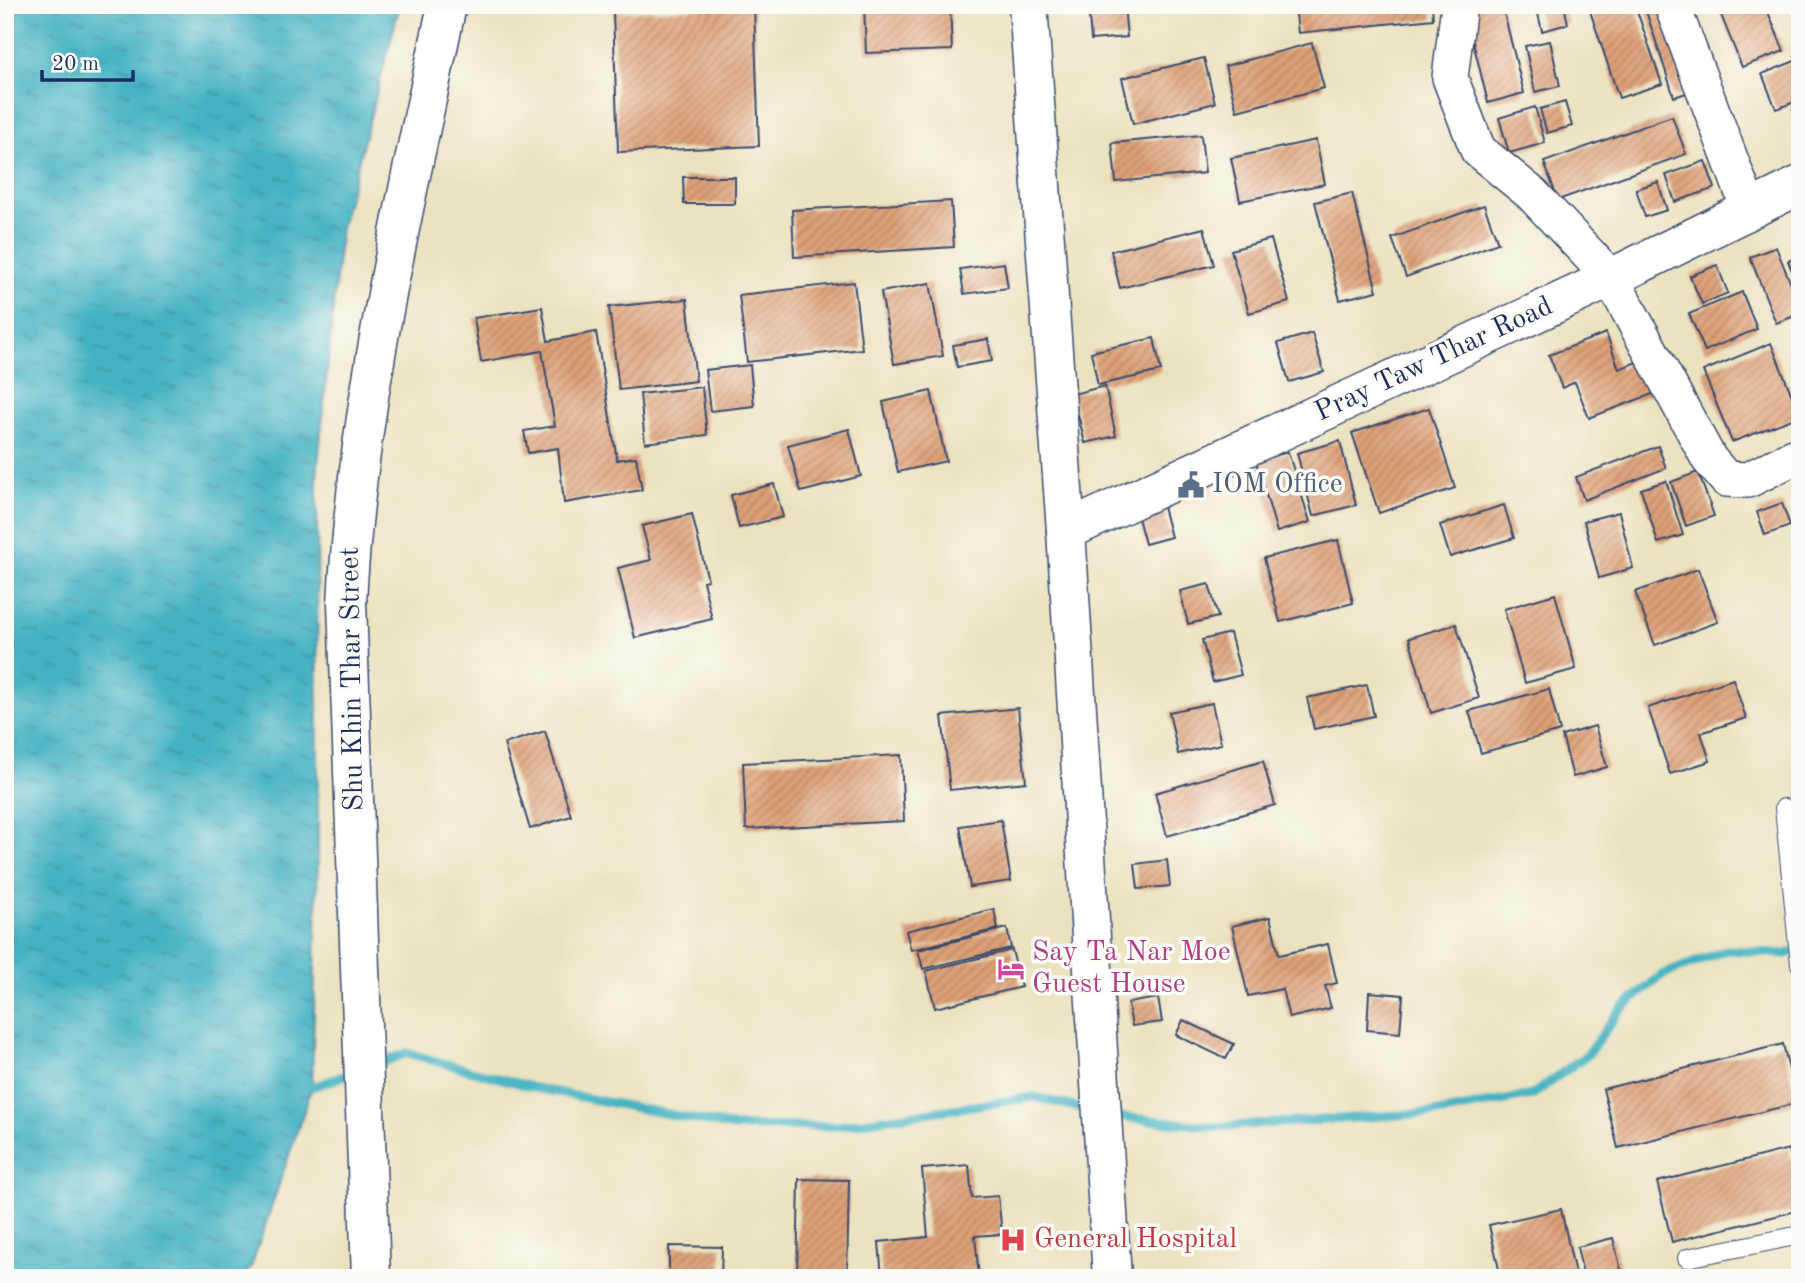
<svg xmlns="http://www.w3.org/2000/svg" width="1805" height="1283" font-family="'Old Standard TT',serif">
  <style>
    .water { fill: url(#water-ripples); stroke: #307090; stroke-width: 2 }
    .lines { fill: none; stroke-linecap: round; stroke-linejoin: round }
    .stream { stroke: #45b2c2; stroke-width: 9 }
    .building { fill: url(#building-hatch) }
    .service-casing { stroke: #3a4a6d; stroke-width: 20 }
    .minor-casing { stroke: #3a4a6d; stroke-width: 38 }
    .tertiary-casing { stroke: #3a4a6d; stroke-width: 41 }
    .service { stroke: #fff; stroke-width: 18 }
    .minor { stroke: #fff; stroke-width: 35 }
    .tertiary { stroke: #fff; stroke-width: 38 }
    .labels { text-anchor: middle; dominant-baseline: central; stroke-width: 7; stroke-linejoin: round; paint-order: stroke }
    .street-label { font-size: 28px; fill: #1b2f5e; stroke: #fdfcf7 }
    .service-label { font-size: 28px; fill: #4e5e75; stroke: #fdfcf7; text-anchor: start }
    .hotel-label { font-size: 28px; fill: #b23c85; stroke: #fdfcf7; text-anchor: start }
    .health-label { font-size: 28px; fill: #be3a42; stroke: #fdfcf7; text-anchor: start }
  </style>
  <defs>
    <pattern id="water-ripples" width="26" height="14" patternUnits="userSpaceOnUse" patternTransform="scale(1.75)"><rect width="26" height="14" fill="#45b2c2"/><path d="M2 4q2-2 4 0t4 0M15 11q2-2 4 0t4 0" fill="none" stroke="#3991a1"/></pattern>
    <pattern id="building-hatch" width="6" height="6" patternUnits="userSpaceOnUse" patternTransform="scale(1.75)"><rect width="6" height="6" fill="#dea178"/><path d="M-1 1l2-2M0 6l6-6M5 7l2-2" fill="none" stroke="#b38466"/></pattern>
  </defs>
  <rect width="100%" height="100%" fill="#fdfcf7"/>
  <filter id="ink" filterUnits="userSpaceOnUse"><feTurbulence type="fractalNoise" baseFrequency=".0143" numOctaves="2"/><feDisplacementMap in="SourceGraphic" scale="14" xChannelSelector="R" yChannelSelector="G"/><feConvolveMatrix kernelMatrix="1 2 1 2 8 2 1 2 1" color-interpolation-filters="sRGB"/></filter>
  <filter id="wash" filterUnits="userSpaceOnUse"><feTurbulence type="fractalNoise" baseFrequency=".00686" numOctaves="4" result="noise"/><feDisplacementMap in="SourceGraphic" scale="28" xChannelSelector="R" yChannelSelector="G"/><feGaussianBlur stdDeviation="1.57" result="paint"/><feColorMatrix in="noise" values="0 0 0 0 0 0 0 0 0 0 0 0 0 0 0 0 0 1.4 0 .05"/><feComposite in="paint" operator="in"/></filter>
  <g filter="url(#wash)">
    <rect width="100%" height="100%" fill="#ebe2c0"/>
    <path class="water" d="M5 5H400L341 227 317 476 318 857 312 1087 251 1267 243 1278H5Z"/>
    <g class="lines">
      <g class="stream">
        <path d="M372 1066 407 1053 535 1088 734 1127 836 1126 1034 1097 1092 1111"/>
        <path d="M312 1087 355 1072"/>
        <path d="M1113 1116 1215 1127 1444 1112 1532 1095 1588 1054 1620 1010 1662 975 1727 950 1786 954 1800 949"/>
      </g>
    </g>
    <g id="blocks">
      <g class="building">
        <path d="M864 5H950L952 50 866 53Z"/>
        <path d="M1088 5H1124L1127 37 1091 40Z"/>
        <path d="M1295 5H1432L1433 19 1298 33Z"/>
        <path d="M1478 5H1502L1524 93 1488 103 1465 9Z"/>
        <path d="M1536 5H1564L1568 24 1542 31Z"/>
        <path d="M1588 5H1635L1662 84 1619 98Z"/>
        <path d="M1644 5H1668L1696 90 1674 97Z"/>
        <path d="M1717 5H1765L1784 51 1742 67Z"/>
        <path d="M754 6 759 146 618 152 613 12Z"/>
        <path d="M1550 41 1560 86 1535 92 1525 46Z"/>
        <path d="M1312 43 1324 88 1237 111 1225 66Z"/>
        <path d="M1204 58 1215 103 1133 124 1122 78Z"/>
        <path d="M1800 59V100L1776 109 1762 74Z"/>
        <path d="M1565 102 1572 126 1547 133 1540 109Z"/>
        <path d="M1535 107 1545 143 1509 153 1499 118Z"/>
        <path d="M1800 107V128L1793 110Z"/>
        <path d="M1672 116 1686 154 1558 200 1544 162Z"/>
        <path d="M1201 135 1205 173 1116 182 1112 143Z"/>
        <path d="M1316 140 1325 184 1240 201 1231 158Z"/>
        <path d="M1705 161 1715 188 1675 202 1666 175Z"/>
        <path d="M683 177H735V204H684Z"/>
        <path d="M1658 182 1667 210 1645 217 1636 189Z"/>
        <path d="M1352 193 1377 291 1340 300 1315 202Z"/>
        <path d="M951 201 954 247 794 257 792 210Z"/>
        <path d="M1484 205 1498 243 1406 277 1392 238Z"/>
        <path d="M1204 228 1214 265 1120 288 1111 251Z"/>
        <path d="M1271 239 1289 302 1249 313 1231 250Z"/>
        <path d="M1776 247 1800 307V314L1776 323 1750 257Z"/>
        <path d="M1800 256V290L1788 261Z"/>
        <path d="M1004 263 1008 288 964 294 960 269Z"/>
        <path d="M1717 265 1728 293 1702 304 1690 276Z"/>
        <path d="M854 282 862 349 747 362 739 295Z"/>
        <path d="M930 283 943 356 894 364 881 292Z"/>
        <path d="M1742 292 1757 329 1705 351 1689 314Z"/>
        <path d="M687 299 696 381 619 390 609 307Z"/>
        <path d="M542 307 548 341 596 332 617 460 636 457 642 490 564 503 558 448 528 453 524 431 555 426 542 351 481 362 474 318Z"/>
        <path d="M1312 333 1324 372 1289 382 1278 343Z"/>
        <path d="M1606 333 1619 369 1642 360 1655 393 1589 418 1575 382 1562 388 1549 355Z"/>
        <path d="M1154 338 1161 371 1098 385 1091 352Z"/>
        <path d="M988 339 992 361 957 367 953 345Z"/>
        <path d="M1771 343 1800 416 1732 442 1703 371Z"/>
        <path d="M750 365 754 406 710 411 705 370Z"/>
        <path d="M1105 386 1116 436 1085 443 1073 394Z"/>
        <path d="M702 387 707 435 645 443 640 394Z"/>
        <path d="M931 391 946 461 898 472 883 402Z"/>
        <path d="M1429 408 1455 488 1379 513 1352 433Z"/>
        <path d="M849 429 861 476 801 492 788 445Z"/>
        <path d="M1340 441 1356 505 1313 516 1297 453Z"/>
        <path d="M1658 446 1666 468 1584 500 1576 477Z"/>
        <path d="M1288 452 1310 522 1277 532 1256 461Z"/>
        <path d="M1698 472 1714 516 1686 526 1671 482Z"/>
        <path d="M1666 481 1683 535 1658 543 1641 489Z"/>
        <path d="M774 484 783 517 739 528 731 495Z"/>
        <path d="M1782 503 1790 526 1765 535 1757 512Z"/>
        <path d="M1504 505 1514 538 1450 557 1440 525Z"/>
        <path d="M1163 507 1171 537 1145 544 1137 514Z"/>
        <path d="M1619 512 1633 568 1599 578 1584 521Z"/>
        <path d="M692 514 708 580 703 581 712 619 635 638 618 568 651 560 642 526Z"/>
        <path d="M1338 540 1353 603 1280 622 1264 558Z"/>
        <path d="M1698 569 1718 622 1655 645 1635 592Z"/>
        <path d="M1209 584 1218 617 1188 624 1180 591Z"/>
        <path d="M1555 594 1576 669 1525 683 1504 609Z"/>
        <path d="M1456 624 1479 698 1431 713 1409 638Z"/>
        <path d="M1230 633 1241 675 1213 682 1202 640Z"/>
        <path d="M1733 679 1746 718 1701 733 1710 761 1670 774 1648 708Z"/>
        <path d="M1367 685 1374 716 1314 729 1307 698Z"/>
        <path d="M1549 689 1560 731 1481 753 1469 711Z"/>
        <path d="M1212 703 1221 744 1178 754 1169 712Z"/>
        <path d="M1018 708 1026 782 950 790 942 716Z"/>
        <path d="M1595 726 1607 767 1573 777 1562 736Z"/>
        <path d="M545 731 571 816 530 829 504 744Z"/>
        <path d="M901 755 904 821 746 829 743 763Z"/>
        <path d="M1263 761 1275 805 1167 836 1155 793Z"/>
        <path d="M1001 820 1011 881 970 887 960 826Z"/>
        <path d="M1167 860 1170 886 1138 889 1135 864Z"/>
        <path d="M994 909 998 929 911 950 906 931Z"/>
        <path d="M1270 917 1279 955 1328 944 1337 983 1325 986 1331 1008 1289 1018 1282 989 1248 996 1232 926Z"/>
        <path d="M1007 928 1011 948 923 969 918 950Z"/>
        <path d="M1012 950 1021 987 935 1008 926 971Z"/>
        <path d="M1369 992 1403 995 1400 1033 1367 1030Z"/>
        <path d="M1158 998 1162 1022 1132 1026 1128 1003Z"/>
        <path d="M1183 1020 1234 1044 1226 1059 1176 1035Z"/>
        <path d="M1783 1044 1797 1103 1618 1148 1603 1089Z"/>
        <path d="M1789 1149 1800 1191V1210L1672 1242 1657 1182Z"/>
        <path d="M969 1165 972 1198 998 1196 1002 1234 975 1236 979 1277 882 1278 879 1242 928 1237 922 1169Z"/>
        <path d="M799 1179 849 1180 847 1278 797 1277Z"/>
        <path d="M1561 1209 1576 1278H1501L1489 1225Z"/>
        <path d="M1613 1238 1623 1278H1584L1577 1247Z"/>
        <path d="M669 1246 722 1247 721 1278H669Z"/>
      </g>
    </g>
  </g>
  <g filter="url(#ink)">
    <use href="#blocks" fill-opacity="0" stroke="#3a4a6d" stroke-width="2"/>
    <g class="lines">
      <g class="service-casing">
        <g id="service">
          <path d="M1784 808 1800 964"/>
          <path d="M1687 1258 1800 1235"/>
        </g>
      </g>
      <g class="minor-casing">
        <g id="minor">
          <path d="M1459 5 1450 78 1478 150 1532 194 1611 278 1709 459 1726 479 1748 480 1800 454"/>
          <path d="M1672 5 1749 209"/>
        </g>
      </g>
      <g class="tertiary-casing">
        <g id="tertiary">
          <path d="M1028 5 1066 531 1112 1278"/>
          <path d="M1066 531 1611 278 1800 185"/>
          <path d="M371 1278 347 603C357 401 406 203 447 5"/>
        </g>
      </g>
      <use href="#service" class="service"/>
      <use href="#minor" class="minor"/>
      <use href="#tertiary" class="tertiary"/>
    </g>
  </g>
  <defs>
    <g id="civic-bare" transform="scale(2.1)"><path d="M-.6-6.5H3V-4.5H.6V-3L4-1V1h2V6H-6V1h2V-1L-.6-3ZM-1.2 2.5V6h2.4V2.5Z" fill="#5c6f8a" stroke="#fdfcf7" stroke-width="2.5" paint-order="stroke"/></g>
    <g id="hotel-bare" transform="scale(2.1)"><path d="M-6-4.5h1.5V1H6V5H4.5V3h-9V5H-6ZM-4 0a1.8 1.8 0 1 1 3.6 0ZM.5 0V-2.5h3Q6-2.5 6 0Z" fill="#d1479c" stroke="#fdfcf7" stroke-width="2.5" paint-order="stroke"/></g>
    <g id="hospital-bare" transform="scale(2.1)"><path d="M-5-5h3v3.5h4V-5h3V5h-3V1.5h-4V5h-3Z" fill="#e0444e" stroke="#fdfcf7" stroke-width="2.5" paint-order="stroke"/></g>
  </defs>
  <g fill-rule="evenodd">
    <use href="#civic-bare" x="1191" y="485"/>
    <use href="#hotel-bare" x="1011" y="969"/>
    <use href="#hospital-bare" x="1013" y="1240"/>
  </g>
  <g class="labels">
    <g class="street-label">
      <text transform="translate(1434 360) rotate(-25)">Pray Taw Thar Road</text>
      <text transform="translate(353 679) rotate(-91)">Shu Khin Thar Street</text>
    </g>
    <g class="service-label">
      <text x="1212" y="485">IOM Office</text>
    </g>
    <g class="hotel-label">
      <text x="1032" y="953">Say Ta Nar Moe<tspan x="1032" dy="32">Guest House</tspan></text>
    </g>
    <g class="health-label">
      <text x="1034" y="1240">General Hospital</text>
    </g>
  </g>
  <rect width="1805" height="1283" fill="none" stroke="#fdfcf7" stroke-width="28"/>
  <path d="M42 70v10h91v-10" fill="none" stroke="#1b2f5e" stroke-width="3.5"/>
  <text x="52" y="70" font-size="21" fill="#1b2f5e" stroke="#fdfcf7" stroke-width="5" paint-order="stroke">20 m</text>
</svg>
